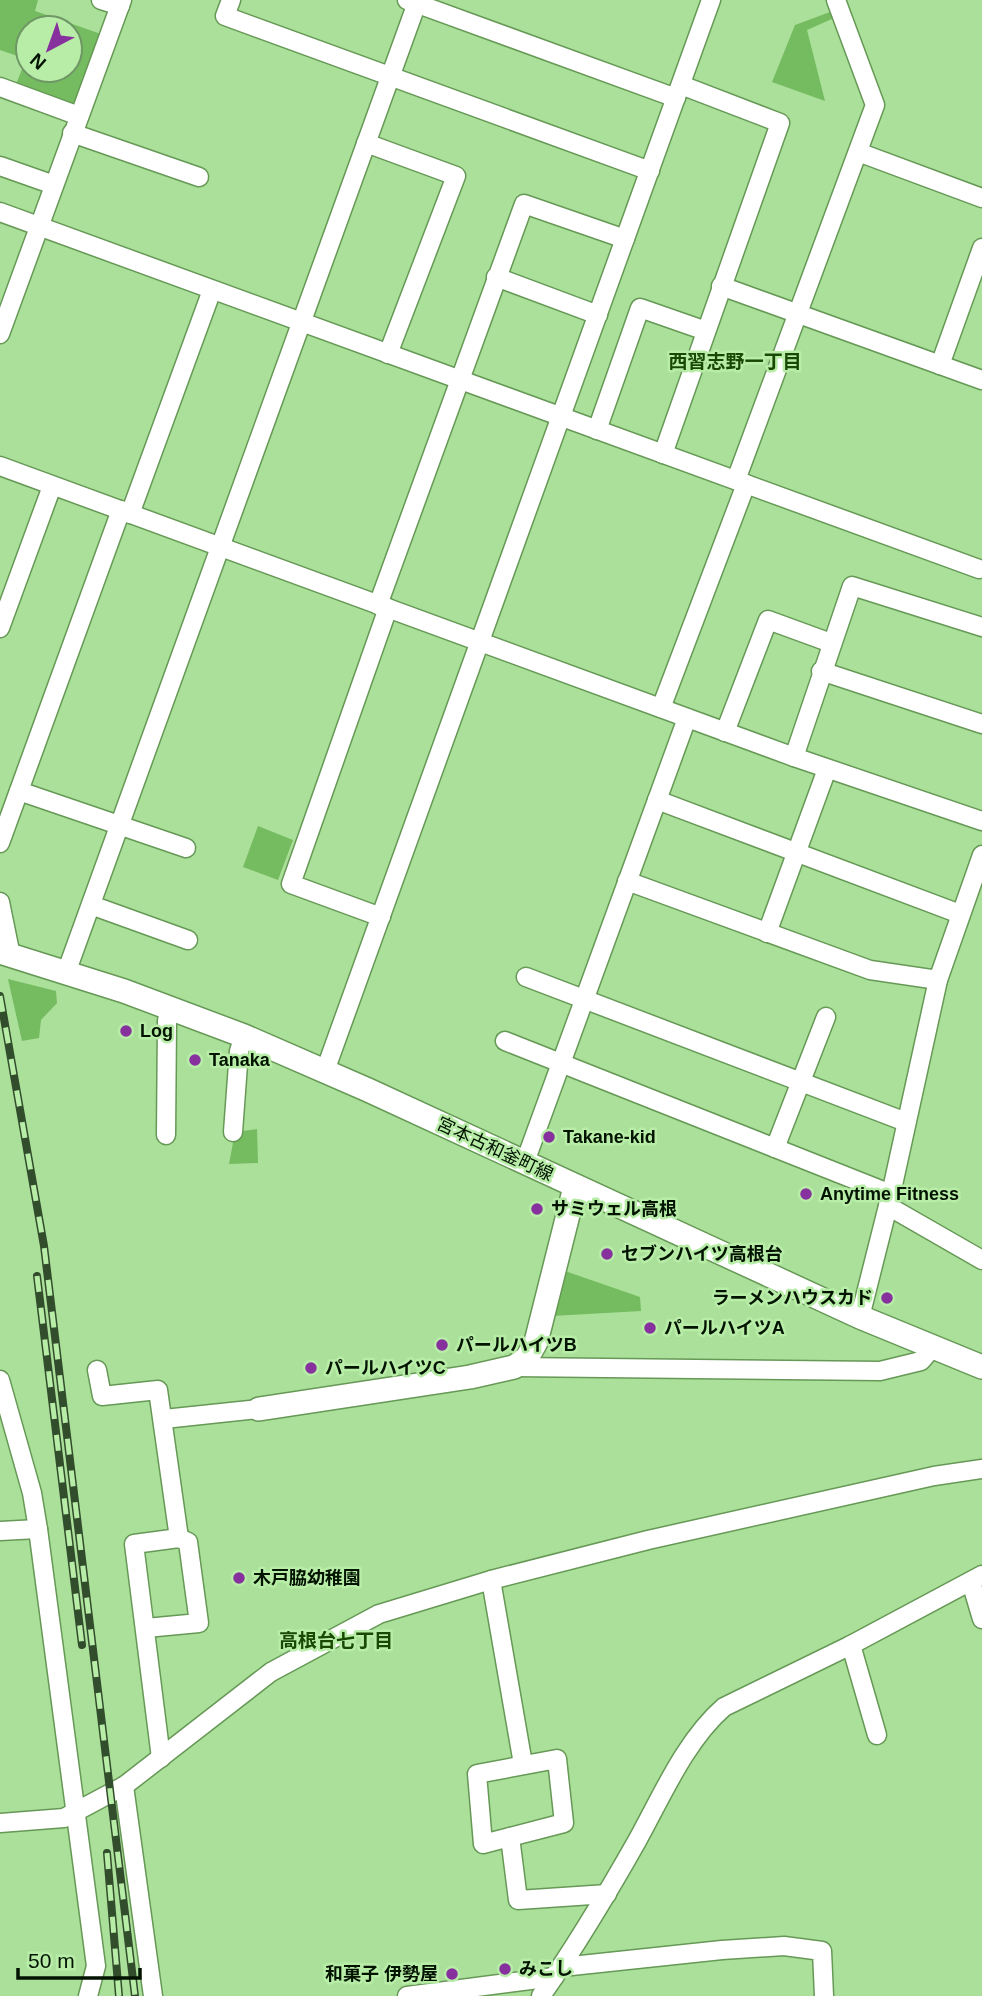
<svg xmlns="http://www.w3.org/2000/svg" width="982" height="1996" font-family="Arial,'Noto Sans JP',sans-serif">
  <style>
    .green { fill: #75bb5f; fill-rule: evenodd }
    .lines { fill: none; stroke-linecap: round; stroke-linejoin: round }
    .minor-casing { stroke: #669856; stroke-width: 21 }
    .tertiary-casing { stroke: #669856; stroke-width: 26 }
    .minor { stroke: #fff; stroke-width: 18 }
    .tertiary { stroke: #fff; stroke-width: 23 }
    .rail-casing { stroke: #324d2c; stroke-width: 8 }
    .rail { stroke: #b8eda8; stroke-width: 5; stroke-dasharray: 16; stroke-linecap: butt }
    .poi-dot { fill: #87319e; stroke: #b8eda8; stroke-width: 2.5 }
    .labels { text-anchor: middle; dominant-baseline: central; stroke-width: 5; stroke-linejoin: round; paint-order: stroke }
    .poi-label { font-size: 18px; font-weight: bold; fill: #021300; stroke: #b8eda8; text-anchor: start }
    .street-label { font-size: 18px; fill: #021300; stroke: #b8eda8 }
    .neighbourhood-label { font-size: 19px; font-weight: bold; fill: #184802; stroke: #b8eda8 }
  </style>
  <rect width="100%" height="100%" fill="#abe09b"/>
  <g class="green">
    <path d="M0 0H38L35 11 101 34 78 104 70 107 15 87 26 59 0 50ZM28 28H70V70H28Z"/>
    <path d="M830 12 834 18 807 30 825 101 772 82 795 25Z"/>
    <path d="M258 826 293 840 278 880 243 867Z"/>
    <path d="M8 979 56 991 57 1003 41 1020 39 1038 22 1041Z"/>
    <path d="M257 1129 258 1163 229 1164 235 1132Z"/>
    <path d="M565 1271 640 1297 641 1311 552 1316Z"/>
  </g>
  <g class="lines">
    <g class="minor-casing">
      <g id="minor">
        <path d="M101 0 120 6"/>
        <path d="M231 0 225 16 650 171"/>
        <path d="M407 0 676 98"/>
        <path d="M0 87 79 116"/>
        <path d="M72 133 199 177"/>
        <path d="M366 143 456 176 388 354"/>
        <path d="M858 152 982 198"/>
        <path d="M0 166 54 185"/>
        <path d="M0 212 979 569"/>
        <path d="M496 277 598 315"/>
        <path d="M721 286 982 380"/>
        <path d="M0 334 122 0"/>
        <path d="M940 365 982 248"/>
        <path d="M597 430 640 308 706 331"/>
        <path d="M663 454 780 123 681 85"/>
        <path d="M0 466 794 757 982 821"/>
        <path d="M736 480 875 105 836 0"/>
        <path d="M130 514 212 290"/>
        <path d="M378 605 524 204 625 239"/>
        <path d="M0 628 52 486"/>
        <path d="M821 671 982 724"/>
        <path d="M661 708 746 484"/>
        <path d="M725 732 768 620 831 643"/>
        <path d="M794 757 852 586 982 627"/>
        <path d="M19 791 186 848"/>
        <path d="M657 800 960 914"/>
        <path d="M0 843 121 510"/>
        <path d="M627 881 870 970 938 980"/>
        <path d="M0 902 11 956"/>
        <path d="M91 905 188 940"/>
        <path d="M381 917 291 884 388 608"/>
        <path d="M767 933 827 769"/>
        <path d="M66 973 418 0"/>
        <path d="M526 977 906 1122"/>
        <path d="M505 1041 891 1194"/>
        <path d="M325 1071 711 0"/>
        <path d="M233 1132 239 1051 244 1036"/>
        <path d="M166 1135 167 1021 170 1007"/>
        <path d="M775 1148 826 1017"/>
        <path d="M525 1162 687 718"/>
        <path d="M888 1206 982 1260"/>
        <path d="M860 1317 891 1194 938 980 982 855"/>
        <path d="M514 1367 880 1371 921 1361 932 1348"/>
        <path d="M97 1370 102 1396 158 1390 179 1538 134 1544 161 1758"/>
        <path d="M0 1380 32 1493 38 1529 96 1966 88 1996"/>
        <path d="M164 1419 259 1409"/>
        <path d="M0 1531 38 1529"/>
        <path d="M491 1580 523 1764"/>
        <path d="M971 1582 982 1619"/>
        <path d="M146 1628 199 1623 188 1542 179 1538"/>
        <path d="M851 1645 877 1735"/>
        <path d="M557 1759 564 1823 483 1844 477 1774Z"/>
        <path d="M124 1786 153 1996"/>
        <path d="M0 1823 64 1818 124 1786 271 1672 379 1614 491 1580 648 1540 934 1476 982 1469"/>
        <path d="M510 1837 518 1900 607 1894"/>
        <path d="M562 1967 722 1950 784 1946 822 1951 824 1996"/>
        <path d="M407 1996 554 1977"/>
        <path d="M541 1996C576 1946 607 1894 637 1841 662 1796 685 1741 724 1707L851 1645 982 1575"/>
      </g>
    </g>
    <g class="tertiary-casing">
      <g id="tertiary">
        <path d="M0 952 124 991 244 1036 368 1090 860 1317 982 1367"/>
        <path d="M259 1409 470 1377 514 1367 527 1358 536 1342 575 1187"/>
      </g>
    </g>
    <use href="#minor" class="minor"/>
    <use href="#tertiary" class="tertiary"/>
    <g class="rail-casing">
      <g id="rail">
        <path d="M0 996 44 1246 135 1996"/>
        <path d="M37 1276 82 1645"/>
        <path d="M107 1853 119 1996"/>
      </g>
    </g>
    <use href="#rail" class="rail"/>
  </g>
  <g class="poi-dot">
    <circle cx="126" cy="1031" r="7"/>
    <circle cx="195" cy="1060" r="7"/>
    <circle cx="549" cy="1137" r="7"/>
    <circle cx="806" cy="1194" r="7"/>
    <circle cx="537" cy="1209" r="7"/>
    <circle cx="607" cy="1254" r="7"/>
    <circle cx="887" cy="1298" r="7"/>
    <circle cx="650" cy="1328" r="7"/>
    <circle cx="442" cy="1345" r="7"/>
    <circle cx="311" cy="1368" r="7"/>
    <circle cx="239" cy="1578" r="7"/>
    <circle cx="505" cy="1969" r="7"/>
    <circle cx="452" cy="1974" r="7"/>
  </g>
  <g class="labels">
    <g class="poi-label">
      <text x="140" y="1031">Log</text>
      <text x="209" y="1060">Tanaka</text>
      <text x="563" y="1137">Takane-kid</text>
      <text x="820" y="1194">Anytime Fitness</text>
      <text x="551" y="1209">サミウェル高根</text>
      <text x="621" y="1254">セブンハイツ高根台</text>
      <text x="873" y="1298" text-anchor="end">ラーメンハウスカド</text>
      <text x="664" y="1328">パールハイツA</text>
      <text x="456" y="1345">パールハイツB</text>
      <text x="325" y="1368">パールハイツC</text>
      <text x="253" y="1578">木戸脇幼稚園</text>
      <text x="519" y="1969">みこし</text>
      <text x="438" y="1974" text-anchor="end">和菓子 伊勢屋</text>
    </g>
    <g class="street-label">
      <text transform="translate(495 1149) rotate(25)">宮本古和釜町線</text>
    </g>
    <g class="neighbourhood-label">
      <text x="735" y="361">西習志野一丁目</text>
      <text x="336" y="1640">高根台七丁目</text>
    </g>
  </g>
  <g transform="translate(49 49) rotate(221)"><circle r="33" fill="#b8eda8" stroke="#6f9665" stroke-width="2"/>
  <path d="M0-5L12 26L0 18L-12 26Z" fill="#87319e"/>
  <text y="-10" font-size="19" font-weight="bold" text-anchor="middle" fill="#021300">N</text>
  </g>
  <path d="M18 1968v10h122v-10" fill="none" stroke="#021300" stroke-width="3.5"/>
  <text x="28" y="1968" font-size="21" fill="#021300" stroke="#b8eda8" stroke-width="5" paint-order="stroke">50 m</text>
</svg>
